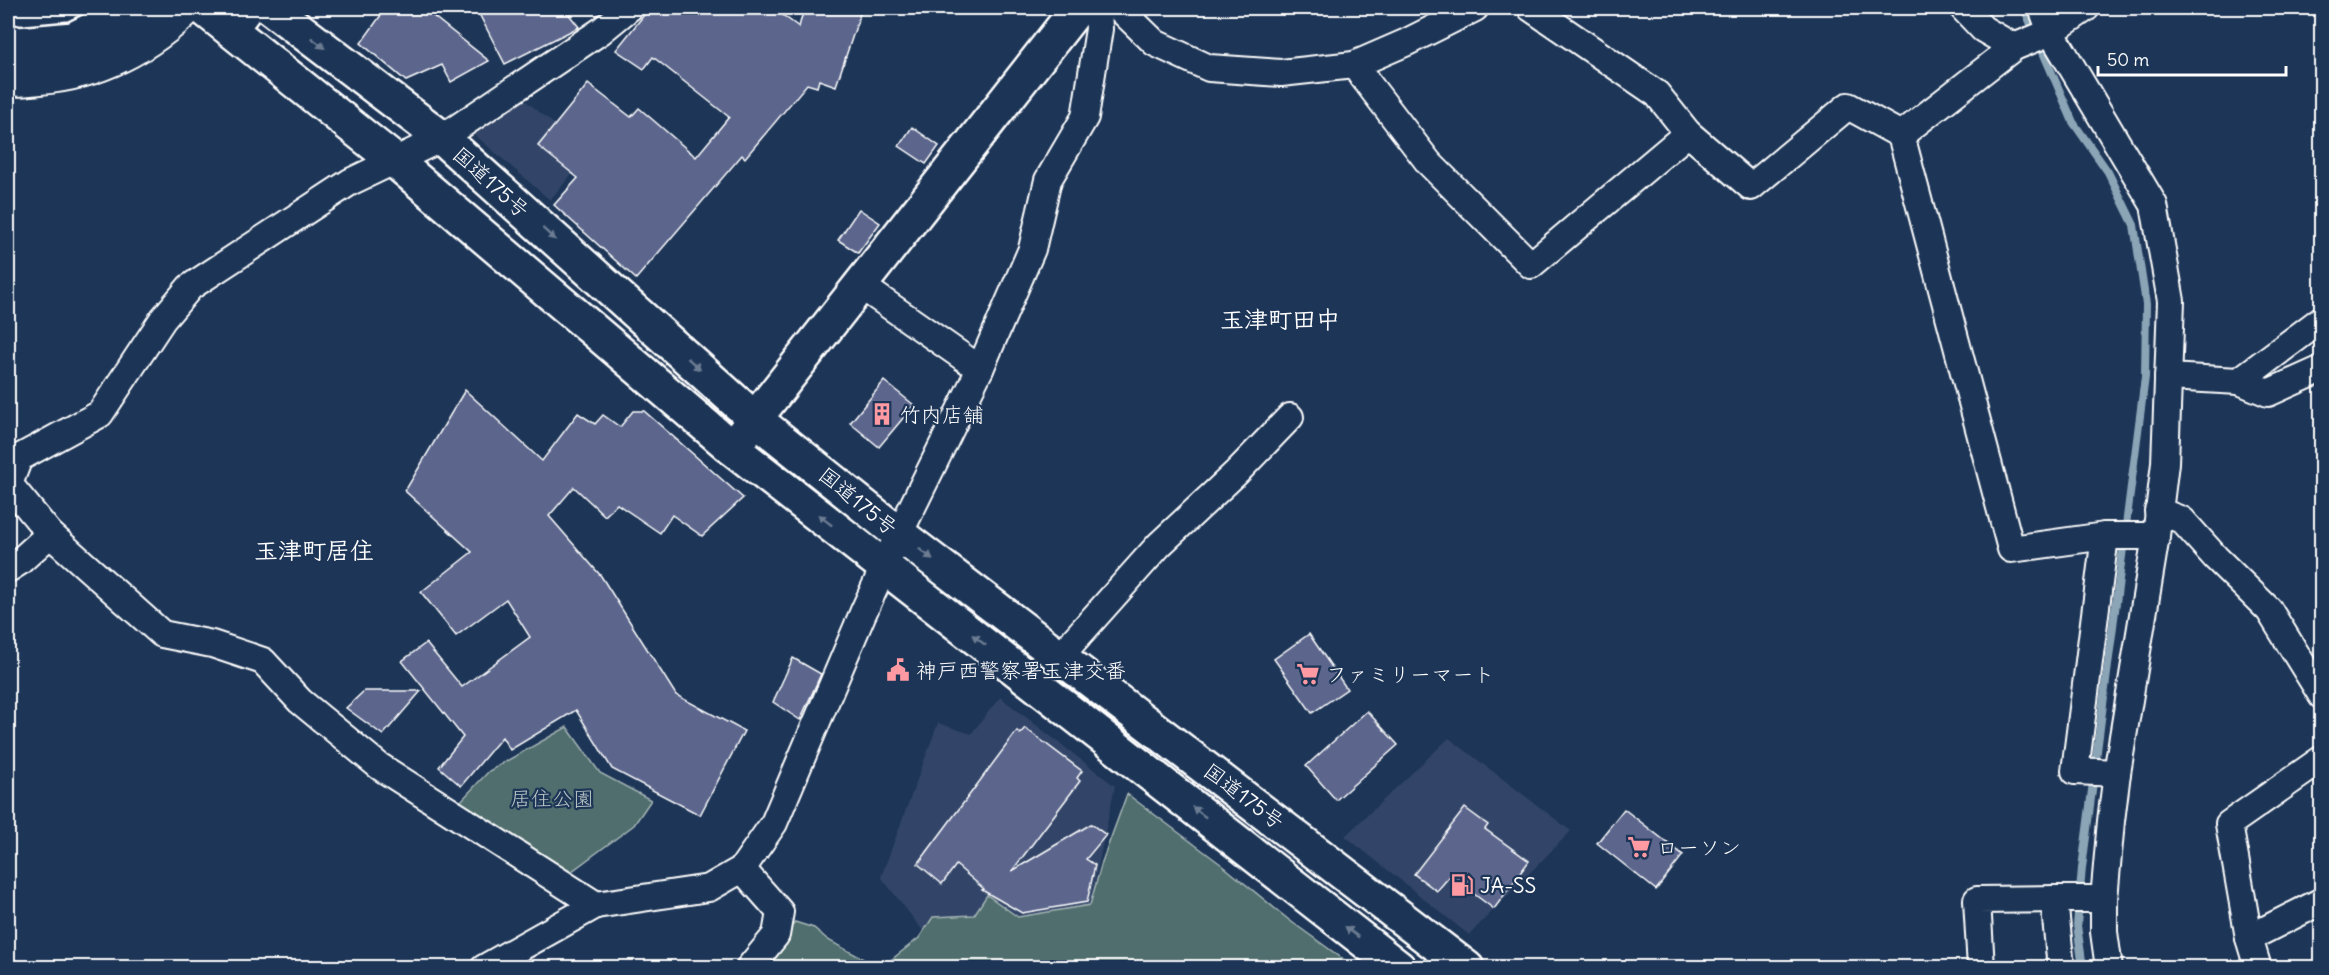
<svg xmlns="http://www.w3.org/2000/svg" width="2329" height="975" font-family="Delius,'Klee One',sans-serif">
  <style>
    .built { fill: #304467 }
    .green { fill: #4f6e6d; stroke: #a7b6b6; stroke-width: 1.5 }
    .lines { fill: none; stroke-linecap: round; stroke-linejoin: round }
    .stream { stroke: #8ba5b6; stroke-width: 8 }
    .building { fill: #5b668d; stroke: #fff; stroke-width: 1.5 }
    .street-casing { stroke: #fff; stroke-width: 30 }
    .secondary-casing { stroke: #fff; stroke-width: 38 }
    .highway-casing { stroke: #fff; stroke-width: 38 }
    .street { stroke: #1d3557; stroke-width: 26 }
    .secondary { stroke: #1d3557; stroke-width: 33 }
    .highway { stroke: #1d3557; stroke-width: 33 }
    .oneway { fill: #6c7c92 }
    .labels { text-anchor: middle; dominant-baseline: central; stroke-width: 4.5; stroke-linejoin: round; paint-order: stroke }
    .street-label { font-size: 21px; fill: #fff; stroke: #1d3557 }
    .poi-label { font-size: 21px; fill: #fff; stroke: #1d3557; text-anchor: start }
    .park-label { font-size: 21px; fill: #b9c5c5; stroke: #1d3557 }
    .quarter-label { font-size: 24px; font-weight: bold; fill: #fff; stroke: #1d3557 }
  </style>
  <rect width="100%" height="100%" fill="#1d3557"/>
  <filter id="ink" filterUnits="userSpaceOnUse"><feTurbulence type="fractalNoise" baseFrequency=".0167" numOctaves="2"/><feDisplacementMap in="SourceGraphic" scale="12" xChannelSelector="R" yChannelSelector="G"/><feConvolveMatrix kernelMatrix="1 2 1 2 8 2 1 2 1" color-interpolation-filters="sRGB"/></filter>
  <g filter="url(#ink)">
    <g class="built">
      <path d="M521 97 590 153 550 200 469 130Z"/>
      <path d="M1000 697 1115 786 1090 905 1019 916 987 896 973 915 933 917 923 931 881 877 938 723 971 734Z"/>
      <path d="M1449 738 1571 831 1469 935 1345 836Z"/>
    </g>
    <g class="green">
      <path d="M567 727 600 773 651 800 634 825 568 874 460 802 489 771Z"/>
      <path d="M1127 794 1222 865 1289 920 1354 967H882L919 938 933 917 974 915 987 895 1018 917 1090 905 1102 862Z"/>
      <path d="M795 922 814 928 828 940 878 967H784L769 957Z"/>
    </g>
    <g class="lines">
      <path class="stream" d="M2024 8 2073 122 2108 172 2134 225 2146 304 2145 377 2082 868 2077 925 2083 968"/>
    </g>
    <g class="building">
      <path d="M386 8H423L489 61 451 82 442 65 406 81 361 43Z"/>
      <path d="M476 8H564L579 27 505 64Z"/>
      <path d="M653 8H773L799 27 804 8H862L836 86 819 80 817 87 807 84 745 158 742 155 636 279 554 205 578 178 538 146 588 84 631 117 639 108 696 157 729 117 653 57 644 69 616 50 644 15Z"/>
      <path d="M912 127 939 146 926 164 899 146Z"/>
      <path d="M859 209 880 223 858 253 838 240Z"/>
      <path d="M884 381 914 405 879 447 850 423Z"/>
      <path d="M465 390 542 461 578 413 595 424 603 415 620 427 633 411H644L743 498 702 536 672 515 660 533 617 504 605 516 574 487 549 516 601 576 676 695 744 731 700 815 612 769 576 710 510 750 502 737 461 786 439 767 463 737 402 661 426 643 462 687 530 637 506 599 456 636 421 592 472 552 405 491Z"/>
      <path d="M1309 634 1347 689 1312 713 1274 659Z"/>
      <path d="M793 658 821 674 800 720 773 702Z"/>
      <path d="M364 691H421L383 735 346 708Z"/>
      <path d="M1367 711 1398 745 1336 800 1306 766Z"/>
      <path d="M1025 728 1082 771 1077 778 1080 781 1012 871 1091 824 1106 835 1086 859 1095 865 1087 902 1022 913 982 890 984 889 956 865 942 884 918 864 1017 731 1020 734Z"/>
      <path d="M1465 808 1488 825 1485 829 1529 861 1494 909 1450 876 1437 891 1414 874Z"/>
      <path d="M1624 809 1683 855 1656 890 1597 843Z"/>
    </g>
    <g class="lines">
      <g class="street-casing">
        <g id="street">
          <path d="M1119 8 1155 43 1209 68 1281 73 1354 65 1407 42 1475 8"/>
          <path d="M1531 8 1657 94 1688 133 1751 187 1848 106 1901 135"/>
          <path d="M1963 8 1983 29 2014 47"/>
          <path d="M2042 8 2051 32 2154 205 2171 301 2165 463 2156 536 2117 773 2111 821 2104 899V932L2109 968"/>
          <path d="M2086 8 2051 32 2014 47 1901 135 2011 549 2105 536 2075 771 2117 773"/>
          <path d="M1354 65 1429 163 1531 265 1688 133"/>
          <path d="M8 82C17 84 30 82 40 81 98 77 151 49 192 8"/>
          <path d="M860 285 980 369"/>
          <path d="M2168 377 2239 381 2322 319"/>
          <path d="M2239 381 2268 393 2322 369"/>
          <path d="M2158 511 2182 520 2216 558 2269 610 2322 696"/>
          <path d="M2105 536H2156"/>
          <path d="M8 569 19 562 50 534"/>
          <path d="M1060 656 1159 545 1237 472 1290 417"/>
          <path d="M742 869 780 912 776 935 749 968"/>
          <path d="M2054 899H2104"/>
          <path d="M596 905 379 766 300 701 263 661 212 644 162 634 50 534 9 484 19 458 100 414 163 319 190 287 350 182 442 138 601 31 629 8"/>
          <path d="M2249 938 2322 901"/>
          <path d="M484 968 596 905 709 888 742 869 774 823 863 613 899 534 980 369 1032 249 1048 180 1085 117 1099 29 1098 8"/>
          <path d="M1981 968 1977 900 2054 899 2061 968"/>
          <path d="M2258 968 2249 938 2229 824 2322 759"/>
        </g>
      </g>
      <g class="secondary-casing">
        <g id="secondary">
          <path d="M230 29 246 8"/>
          <path d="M732 448 1078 8"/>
        </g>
      </g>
      <g class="highway-casing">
        <g id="highway">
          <path d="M203 8 395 161 732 448 1399 968"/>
          <path d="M271 8 442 138 755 419 899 534 1467 968"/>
          <path d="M8 41 19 44 73 39 125 13 130 8"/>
          <path d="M8 65 31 68 67 60 108 48 145 20 155 8"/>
        </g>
      </g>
      <use href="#street" class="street"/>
      <use href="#secondary" class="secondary"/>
      <use href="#highway" class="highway"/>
    </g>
    <defs><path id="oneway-solid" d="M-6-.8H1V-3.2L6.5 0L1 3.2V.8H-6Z" transform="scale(1.5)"/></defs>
    <g class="oneway">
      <use href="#oneway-solid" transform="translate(318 43) rotate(38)"/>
      <use href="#oneway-solid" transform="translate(549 234) rotate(42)"/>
      <use href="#oneway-solid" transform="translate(694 364) rotate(42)"/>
      <use href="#oneway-solid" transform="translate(825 520) rotate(-142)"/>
      <use href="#oneway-solid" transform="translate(926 554) rotate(37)"/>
      <use href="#oneway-solid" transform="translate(979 640) rotate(-142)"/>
      <use href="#oneway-solid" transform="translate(1199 812) rotate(-142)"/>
      <use href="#oneway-solid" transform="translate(1352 932) rotate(-142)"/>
    </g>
  </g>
  <defs>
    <g id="building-bare" transform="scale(1.8)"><path d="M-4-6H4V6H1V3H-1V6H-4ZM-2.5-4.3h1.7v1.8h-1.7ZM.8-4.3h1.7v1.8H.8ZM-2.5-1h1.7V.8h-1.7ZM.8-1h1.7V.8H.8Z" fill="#ff9aa2" stroke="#1d3557" stroke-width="2.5" paint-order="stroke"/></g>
    <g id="civic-bare" transform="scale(1.8)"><path d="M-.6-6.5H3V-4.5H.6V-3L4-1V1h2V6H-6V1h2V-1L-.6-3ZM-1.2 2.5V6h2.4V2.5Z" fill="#ff9aa2" stroke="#1d3557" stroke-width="2.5" paint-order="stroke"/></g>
    <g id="supermarket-bare" transform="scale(1.8)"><path d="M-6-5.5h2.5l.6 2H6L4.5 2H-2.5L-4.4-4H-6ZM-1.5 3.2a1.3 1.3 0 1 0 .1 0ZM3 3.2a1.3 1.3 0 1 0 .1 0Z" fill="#ff9aa2" stroke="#1d3557" stroke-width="2.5" paint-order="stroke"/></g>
    <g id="fuel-bare" transform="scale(1.8)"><path d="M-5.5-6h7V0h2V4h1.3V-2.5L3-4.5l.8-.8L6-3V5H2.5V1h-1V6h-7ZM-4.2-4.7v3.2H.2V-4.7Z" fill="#ff9aa2" stroke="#1d3557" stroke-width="2.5" paint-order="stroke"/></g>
  </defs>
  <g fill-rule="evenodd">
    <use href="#building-bare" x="882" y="414"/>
    <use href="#civic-bare" x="898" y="670"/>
    <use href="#supermarket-bare" x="1308" y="674"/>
    <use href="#supermarket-bare" x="1639" y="847"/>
    <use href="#fuel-bare" x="1462" y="885"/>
  </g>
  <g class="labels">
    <g class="street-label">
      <text transform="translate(491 182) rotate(42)">国道175号</text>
      <text transform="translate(858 501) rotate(39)">国道175号</text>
      <text transform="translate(1244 796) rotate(37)">国道175号</text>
    </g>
    <g class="poi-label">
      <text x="900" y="414">竹内店舗</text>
      <text x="916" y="670">神戸西警察署玉津交番</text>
      <text x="1326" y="674">ファミリーマート</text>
      <text x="1657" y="847">ローソン</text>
      <text x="1480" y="885">JA-SS</text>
    </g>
    <g class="park-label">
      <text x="552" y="798">居住公園</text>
    </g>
    <g class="quarter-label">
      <text x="1280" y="319">玉津町田中</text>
      <text x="314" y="550">玉津町居住</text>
    </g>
  </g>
  <rect width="2329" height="975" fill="none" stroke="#1d3557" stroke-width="30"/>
  <rect x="15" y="15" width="2299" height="945" fill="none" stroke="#fff" stroke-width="2" filter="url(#ink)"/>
  <path d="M2098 66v9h188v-9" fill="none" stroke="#ffffff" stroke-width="3"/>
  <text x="2107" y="66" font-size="18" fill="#ffffff" stroke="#1d3557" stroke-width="4.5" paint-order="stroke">50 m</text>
</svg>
